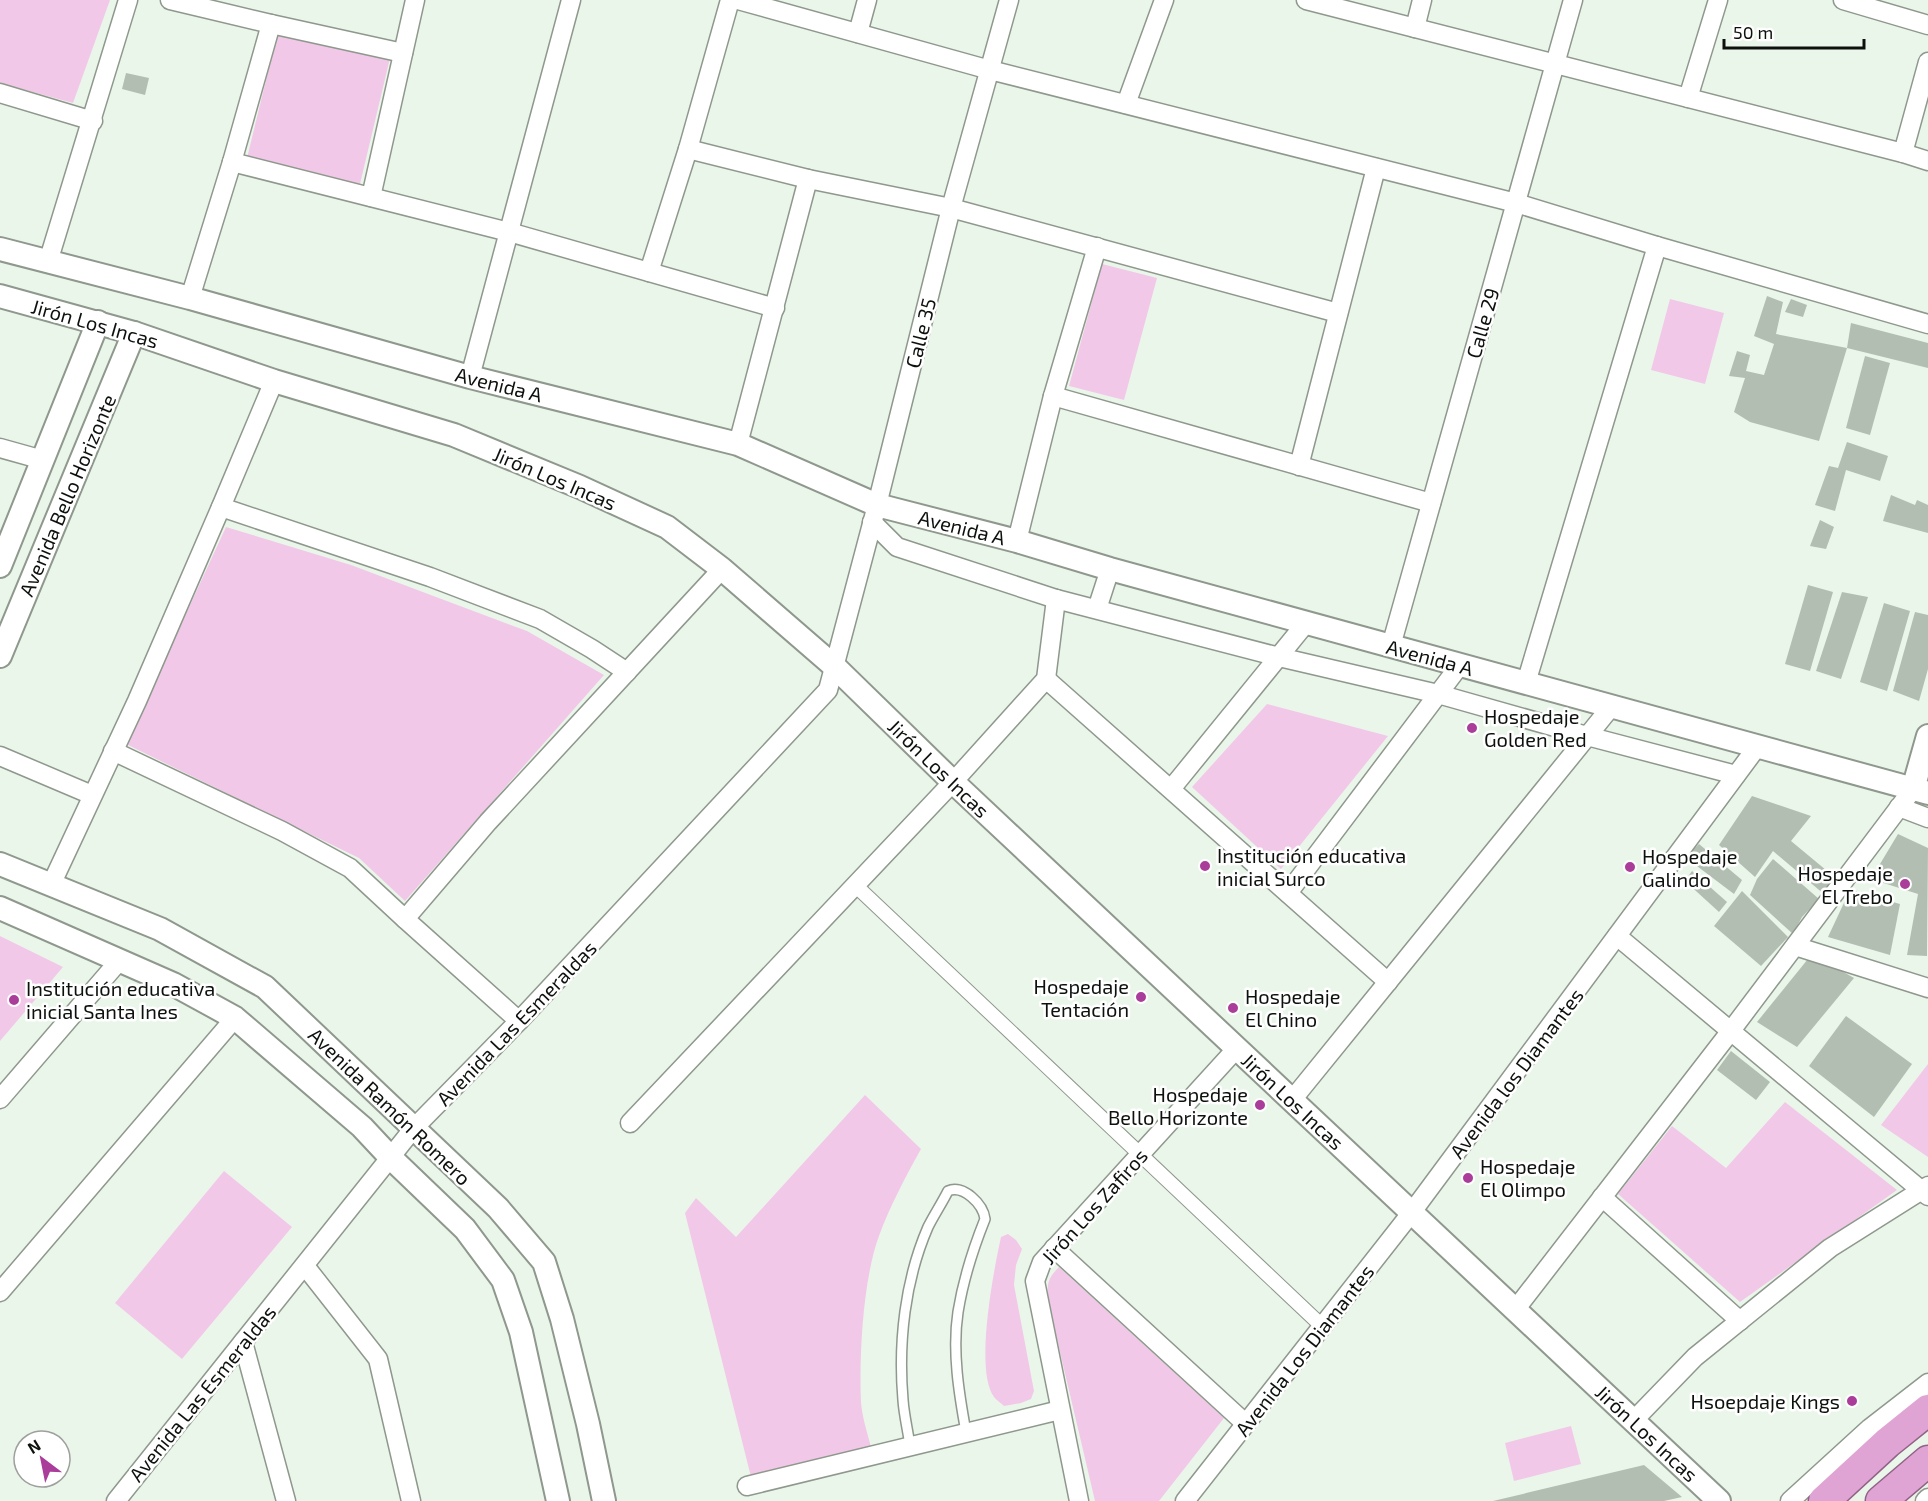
<svg xmlns="http://www.w3.org/2000/svg" width="1928" height="1501" font-family="'Exo 2',sans-serif">
  <style>
    .green { fill: #f2c8e9 }
    .building { fill: #b3beb2 }
    .lines { fill: none; stroke-linecap: round; stroke-linejoin: round }
    .service-casing { stroke: #8e988c; stroke-width: 12 }
    .pedestrian-casing { stroke: #8e988c; stroke-width: 16 }
    .minor-casing { stroke: #8e988c; stroke-width: 21 }
    .tertiary-casing { stroke: #8e988c; stroke-width: 26 }
    .trunk-casing { stroke: #916287; stroke-width: 33 }
    .service { stroke: #fff; stroke-width: 9 }
    .pedestrian { stroke: #fff; stroke-width: 14 }
    .minor { stroke: #fff; stroke-width: 18 }
    .tertiary { stroke: #fff; stroke-width: 22 }
    .trunk { stroke: #e0a4d4; stroke-width: 30 }
    .poi-dot { fill: #aa3c9a; stroke: #fff; stroke-width: 2 }
    .labels { text-anchor: middle; dominant-baseline: central; stroke-width: 5; stroke-linejoin: round; paint-order: stroke }
    .street-label { font-size: 20px; fill: #0d110d; stroke: #fff }
    .poi-label { font-size: 20px; fill: #0d110d; stroke: #fff; text-anchor: start }
  </style>
  <rect width="100%" height="100%" fill="#ebf6ea"/>
  <g class="green">
    <path d="M0 0H110L73 103 0 83Z"/>
    <path d="M278 31 390 58 360 184 247 158Z"/>
    <path d="M1102 264 1157 278 1124 400 1069 386Z"/>
    <path d="M1670 299 1724 313 1705 384 1651 370Z"/>
    <path d="M226 527 351 565 527 631 604 675 405 901 359 858 126 744Z"/>
    <path d="M1267 704 1388 736 1281 869 1192 787Z"/>
    <path d="M0 936 63 967 0 1041Z"/>
    <path d="M1928 1064V1157L1881 1125Z"/>
    <path d="M865 1095 921 1149C905 1178 890 1206 879 1236 863 1279 859 1356 861 1402 862 1416 867 1432 871 1447L751 1477 685 1213 696 1198 736 1237Z"/>
    <path d="M1785 1102 1897 1190 1740 1302 1618 1194 1672 1126 1726 1168Z"/>
    <path d="M224 1171 292 1227 182 1359 115 1303Z"/>
    <path d="M1008 1234 1016 1240 1022 1249 1016 1265 1014 1285 1034 1391 1031 1399 1021 1403 1004 1406C1001 1403 996 1400 994 1397 974 1370 994 1269 1001 1237Z"/>
    <path d="M1059 1267 1224 1418 1159 1501H1095L1048 1301C1047 1284 1047 1279 1059 1267Z"/>
    <path d="M1571 1426 1581 1464 1514 1481 1505 1443Z"/>
  </g>
  <g class="building">
    <path d="M126 73 149 78 145 95 122 89Z"/>
    <path d="M1767 296 1783 302 1776 334 1847 348 1819 441 1750 422 1734 412 1745 378 1729 376 1737 351 1750 355 1746 371 1764 375 1774 344 1754 336Z"/>
    <path d="M1791 299 1807 305 1803 317 1785 312Z"/>
    <path d="M1851 323 1928 343V368L1847 348Z"/>
    <path d="M1865 356 1890 363 1870 435 1846 428Z"/>
    <path d="M1847 442 1888 456 1880 481 1846 470 1835 511 1815 505 1829 466 1838 468Z"/>
    <path d="M1891 495 1915 505 1917 500 1928 505V533L1883 521Z"/>
    <path d="M1820 520 1834 527 1826 549 1810 546Z"/>
    <path d="M1808 585 1833 592 1810 671 1785 664Z"/>
    <path d="M1842 592 1868 597 1841 679 1816 671Z"/>
    <path d="M1884 603 1910 611 1887 691 1860 682Z"/>
    <path d="M1915 612 1928 615V669L1919 701 1893 691Z"/>
    <path d="M1752 796 1811 816 1791 841 1838 880 1825 895 1773 851 1755 877 1719 845Z"/>
    <path d="M1898 834 1928 848 1927 956 1907 955 1918 894 1871 879Z"/>
    <path d="M1699 844 1742 880 1734 894 1685 857Z"/>
    <path d="M1773 859 1819 899 1802 917 1793 934 1750 895 1757 879Z"/>
    <path d="M1692 871 1727 902 1719 912 1685 881Z"/>
    <path d="M1850 890 1900 904 1890 955 1828 937Z"/>
    <path d="M1742 891 1788 937 1761 966 1714 926Z"/>
    <path d="M1812 954 1854 978 1797 1047 1757 1022Z"/>
    <path d="M1846 1016 1912 1064 1874 1117 1809 1066Z"/>
    <path d="M1731 1051 1770 1082 1756 1100 1717 1070Z"/>
    <path d="M1644 1465 1682 1497 1664 1501H1493Z"/>
  </g>
  <g class="lines">
    <g class="service-casing">
      <path id="service" d="M910 1446C908 1431 904 1415 903 1400 898 1342 905 1280 928 1227 934 1215 942 1203 948 1191 963 1184 983 1204 985 1219 973 1249 963 1281 958 1312 952 1351 959 1394 966 1432"/>
    </g>
    <g class="pedestrian-casing">
      <path id="pedestrian" d="M855 885 1323 1327"/>
    </g>
    <g class="minor-casing">
      <g id="minor">
        <path d="M170 0 271 24 403 53"/>
        <path d="M738 0 990 70 1516 203 1657 246 1928 324"/>
        <path d="M1306 0 1903 153 1928 161"/>
        <path d="M1843 0 1928 25"/>
        <path d="M1415 28 1422 0"/>
        <path d="M858 33 867 0"/>
        <path d="M0 93 93 121"/>
        <path d="M1688 98 1718 0"/>
        <path d="M1126 104 1164 0"/>
        <path d="M688 149 808 179 951 208 1338 313"/>
        <path d="M1903 153 1928 62"/>
        <path d="M232 162 509 232 775 308"/>
        <path d="M371 197 415 0"/>
        <path d="M48 262 128 0"/>
        <path d="M649 272 688 149 730 0"/>
        <path d="M190 298 232 162 271 24"/>
        <path d="M470 377 571 0"/>
        <path d="M1053 396 1431 503"/>
        <path d="M738 444 808 179"/>
        <path d="M0 448 43 460"/>
        <path d="M1299 466 1376 168"/>
        <path d="M221 507 430 577 540 619 592 649 627 672"/>
        <path d="M872 522 897 547 1056 599 1279 657 1438 694 1587 736 1736 775"/>
        <path d="M1017 541 1053 396 1097 247"/>
        <path d="M1097 609 1110 569"/>
        <path d="M1391 646 1573 0"/>
        <path d="M1046 679 1388 982"/>
        <path d="M1526 683 1657 246"/>
        <path d="M113 751 282 831 350 868 405 919 519 1021"/>
        <path d="M0 756 92 795"/>
        <path d="M1171 789 1306 623"/>
        <path d="M1899 807 1928 818"/>
        <path d="M51 885 137 701 221 507 274 381"/>
        <path d="M1288 893 1460 665"/>
        <path d="M405 919 488 822 722 569"/>
        <path d="M1617 936 1928 1196"/>
        <path d="M1795 946 1928 988"/>
        <path d="M0 1099 119 961"/>
        <path d="M1292 1100 1611 707"/>
        <path d="M630 1123 953 782 1046 679 1056 599"/>
        <path d="M1602 1197 1740 1321"/>
        <path d="M1054 1248 1246 1424"/>
        <path d="M305 1266 378 1359 411 1501"/>
        <path d="M0 1292 235 1018"/>
        <path d="M1515 1310 1730 1032 1913 789"/>
        <path d="M243 1342 286 1501"/>
        <path d="M1634 1420 1695 1357 1830 1248 1928 1186"/>
        <path d="M747 1486 1060 1410"/>
        <path d="M116 1501 413 1129 519 1021 828 690 877 505 951 208 1009 0"/>
        <path d="M1079 1501 1035 1281 1042 1262 1237 1048"/>
        <path d="M1185 1501 1412 1212 1757 747"/>
        <path d="M1790 1501 1870 1428 1928 1383"/>
        <path d="M1925 1501 1928 1498"/>
      </g>
    </g>
    <g class="tertiary-casing">
      <g id="tertiary">
        <path d="M0 249 190 298 470 377 738 444 877 505 1017 541 1110 569 1928 793"/>
        <path d="M0 296 134 333 274 381 454 435 580 487 667 527 722 569 835 667 953 782 1719 1501"/>
        <path d="M0 566 98 322"/>
        <path d="M0 656 134 333"/>
        <path d="M1913 789 1928 736"/>
        <path d="M0 864 160 929 265 987 498 1208 544 1262 562 1319 588 1424 604 1501"/>
        <path d="M0 908 173 984 235 1018 362 1127 391 1158 465 1229 503 1280 521 1332 558 1501"/>
      </g>
    </g>
    <g class="trunk-casing">
      <g id="trunk">
        <path d="M1824 1501 1887 1443 1928 1410"/>
        <path d="M1881 1501 1928 1461"/>
      </g>
    </g>
    <use href="#service" class="service"/>
    <use href="#pedestrian" class="pedestrian"/>
    <use href="#minor" class="minor"/>
    <use href="#tertiary" class="tertiary"/>
    <use href="#trunk" class="trunk"/>
  </g>
  <g class="poi-dot">
    <circle cx="1472" cy="728" r="6"/>
    <circle cx="1205" cy="866" r="6"/>
    <circle cx="1630" cy="867" r="6"/>
    <circle cx="1905" cy="884" r="6"/>
    <circle cx="1141" cy="997" r="6"/>
    <circle cx="14" cy="1000" r="6"/>
    <circle cx="1233" cy="1008" r="6"/>
    <circle cx="1260" cy="1105" r="6"/>
    <circle cx="1468" cy="1178" r="6"/>
    <circle cx="1852" cy="1401" r="6"/>
  </g>
  <g class="labels">
    <g class="street-label">
      <text transform="translate(95 323) rotate(16)">Jirón Los Incas</text>
      <text transform="translate(1482 323) rotate(-74)">Calle 29</text>
      <text transform="translate(920 333) rotate(-76)">Calle 35</text>
      <text transform="translate(499 384) rotate(14)">Avenida A</text>
      <text transform="translate(555 478) rotate(23)">Jirón Los Incas</text>
      <text transform="translate(67 495) rotate(-67)">Avenida Bello Horizonte</text>
      <text transform="translate(962 527) rotate(14)">Avenida A</text>
      <text transform="translate(1430 657) rotate(15)">Avenida A</text>
      <text transform="translate(939 768) rotate(44)">Jirón Los Incas</text>
      <text transform="translate(516 1023) rotate(-46)">Avenida Las Esmeraldas</text>
      <text transform="translate(1516 1073) rotate(-53)">Avenida los Diamantes</text>
      <text transform="translate(1293 1101) rotate(43)">Jirón Los Incas</text>
      <text transform="translate(390 1106) rotate(44)">Avenida Ramón Romero</text>
      <text transform="translate(1094 1206) rotate(-48)">Jirón Los Zafiros</text>
      <text transform="translate(1304 1350) rotate(-52)">Avenida Los Diamantes</text>
      <text transform="translate(202 1393) rotate(-51)">Avenida Las Esmeraldas</text>
      <text transform="translate(1647 1433) rotate(43)">Jirón Los Incas</text>
    </g>
    <g class="poi-label">
      <text x="1484" y="716">Hospedaje<tspan x="1484" dy="23">Golden Red</tspan></text>
      <text x="1217" y="855">Institución educativa<tspan x="1217" dy="23">inicial Surco</tspan></text>
      <text x="1642" y="856">Hospedaje<tspan x="1642" dy="23">Galindo</tspan></text>
      <text x="1893" y="873" text-anchor="end">Hospedaje<tspan x="1893" dy="23">El Trebo</tspan></text>
      <text x="1129" y="986" text-anchor="end">Hospedaje<tspan x="1129" dy="23">Tentación</tspan></text>
      <text x="26" y="988">Institución educativa<tspan x="26" dy="23">inicial Santa Ines</tspan></text>
      <text x="1245" y="996">Hospedaje<tspan x="1245" dy="23">El Chino</tspan></text>
      <text x="1248" y="1094" text-anchor="end">Hospedaje<tspan x="1248" dy="23">Bello Horizonte</tspan></text>
      <text x="1480" y="1166">Hospedaje<tspan x="1480" dy="23">El Olimpo</tspan></text>
      <text x="1840" y="1401" text-anchor="end">Hsoepdaje Kings</text>
    </g>
  </g>
  <g transform="translate(42 1459) rotate(328)"><circle r="28" fill="#ffffff" stroke="#9ea09e" stroke-width="1.5"/>
  <path d="M0-4.5L10 22L0 15L-10 22Z" fill="#aa3c9a"/>
  <text y="-9" font-size="16" font-weight="bold" text-anchor="middle" fill="#0d110d">N</text>
  </g>
  <path d="M1724 39v9h140v-9" fill="none" stroke="#0d110d" stroke-width="3"/>
  <text x="1733" y="39" font-size="18" fill="#0d110d" stroke="#ffffff" stroke-width="4.5" paint-order="stroke">50 m</text>
</svg>
